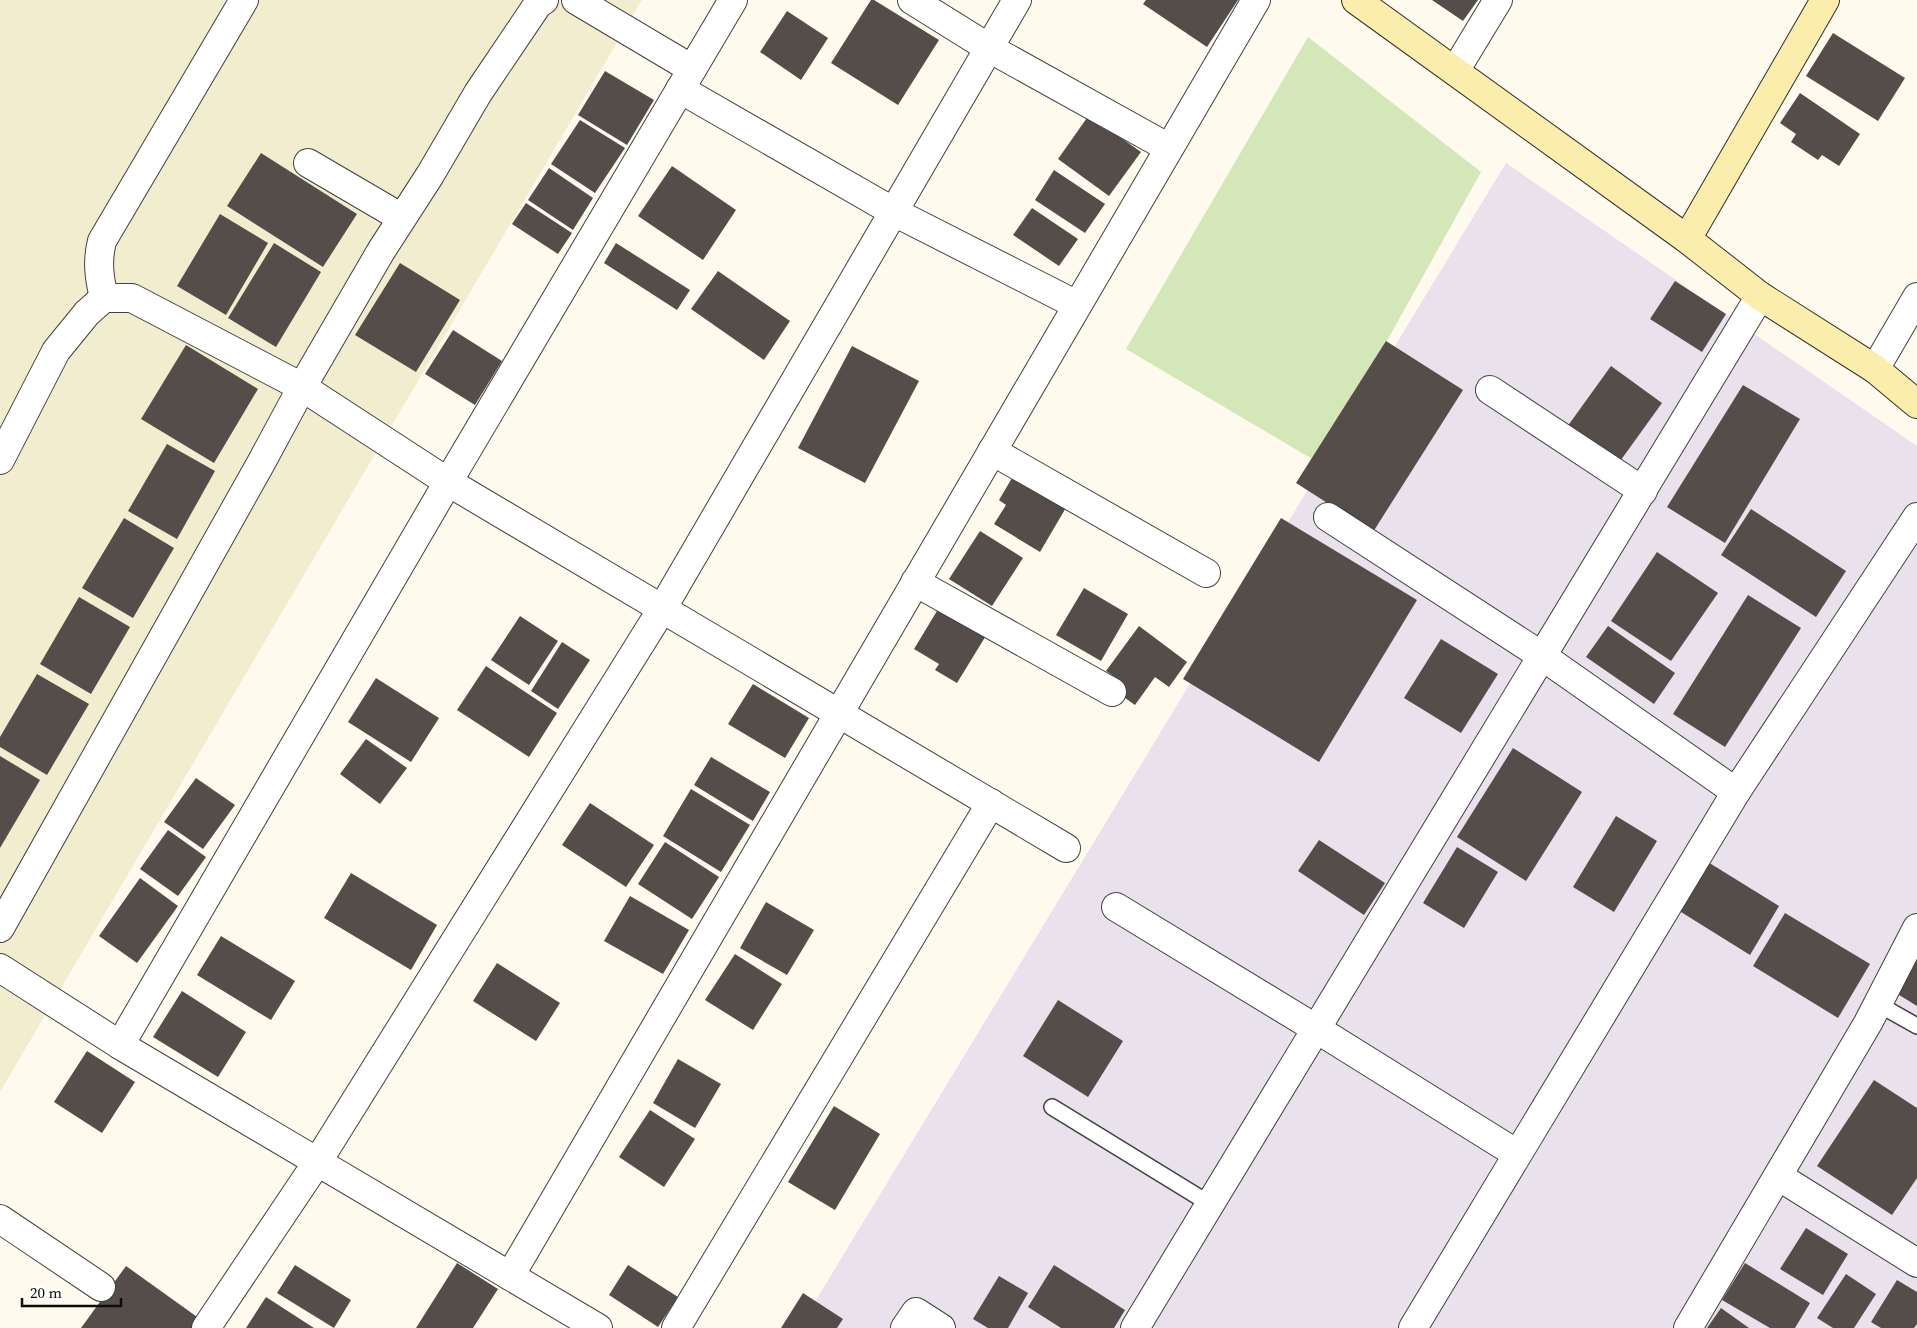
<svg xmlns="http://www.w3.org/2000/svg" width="1917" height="1328" font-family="'Source Serif 4',serif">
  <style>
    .industrial { fill: #e9e1eb }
    .farmland { fill: #f3edcf }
    .green { fill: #d4e7b9 }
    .building { fill: #554d4a }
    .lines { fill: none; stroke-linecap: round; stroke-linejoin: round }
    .lane-casing { stroke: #404040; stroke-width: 18 }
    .street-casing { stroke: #404040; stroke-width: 30 }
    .secondary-casing { stroke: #2f2f2f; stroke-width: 30 }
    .lane { stroke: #fff; stroke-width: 15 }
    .street { stroke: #fff; stroke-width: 28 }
    .secondary { stroke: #fbedab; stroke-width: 28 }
  </style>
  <rect width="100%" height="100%" fill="#fefaed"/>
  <path class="industrial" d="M1506 163 1917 446V1328H799Z"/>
  <path class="farmland" d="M0 0H642L0 1092Z"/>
  <path class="green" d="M1308 37 1481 172 1319 463 1126 349Z"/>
  <g class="building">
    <path d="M871 0H874L939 40 898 105 831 63Z"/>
    <path d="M1146 0H1238L1207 47 1143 4Z"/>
    <path d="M1432 0H1478L1463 21Z"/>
    <path d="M787 11 828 38 801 80 760 52Z"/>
    <path d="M1833 33 1905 78 1878 121 1806 76Z"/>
    <path d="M605 71 654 100 627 145 578 115Z"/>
    <path d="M1800 93 1860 134 1839 166 1822 155 1818 160 1791 142 1796 134 1780 123Z"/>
    <path d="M1089 115 1141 152 1109 196 1058 159Z"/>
    <path d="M580 120 625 148 595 193 551 164Z"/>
    <path d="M261 153 357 214 323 267 227 206Z"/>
    <path d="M672 166 736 210 703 260 638 216Z"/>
    <path d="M549 168 593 198 573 230 528 200Z"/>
    <path d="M1054 170 1105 204 1085 233 1035 200Z"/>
    <path d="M526 203 572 233 558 254 512 224Z"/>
    <path d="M1032 208 1078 239 1059 266 1013 235Z"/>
    <path d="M220 214 268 243 226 315 177 286Z"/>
    <path d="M274 243 321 272 276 347 228 318Z"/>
    <path d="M616 243 690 290 677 310 604 263Z"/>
    <path d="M400 263 460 300 416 372 355 335Z"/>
    <path d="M718 271 790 321 764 360 691 309Z"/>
    <path d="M1675 281 1726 314 1702 352 1650 319Z"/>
    <path d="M453 330 502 361 475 405 425 374Z"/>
    <path d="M1386 341 1463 390 1373 532 1296 483Z"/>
    <path d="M186 345 258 389 214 463 141 419Z"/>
    <path d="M852 346 919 381 865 483 798 448Z"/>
    <path d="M1611 366 1662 403 1618 464 1567 427Z"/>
    <path d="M1743 385 1800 419 1725 543 1667 507Z"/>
    <path d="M167 444 215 471 177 539 128 511Z"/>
    <path d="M1012 478 1034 491 1037 487 1067 506 1040 552 994 524 1006 505 999 500Z"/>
    <path d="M1751 509 1846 571 1816 617 1721 555Z"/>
    <path d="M124 518 174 548 133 618 82 588Z"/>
    <path d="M1281 518 1417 600 1319 762 1183 679Z"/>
    <path d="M980 531 1023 558 992 606 949 579Z"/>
    <path d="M1657 552 1718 593 1671 661 1611 621Z"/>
    <path d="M1084 588 1128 614 1101 661 1056 635Z"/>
    <path d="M1748 595 1801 628 1725 747 1673 714Z"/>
    <path d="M79 597 130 627 91 694 40 664Z"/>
    <path d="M940 606 987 634 957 683 935 670 939 664 914 649Z"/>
    <path d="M520 616 558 641 529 685 491 660Z"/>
    <path d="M1139 626 1187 662 1169 687 1155 677 1135 705 1114 690 1121 681 1106 671Z"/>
    <path d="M1608 626 1675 673 1654 704 1586 657Z"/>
    <path d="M1441 639 1498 674 1461 733 1404 698Z"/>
    <path d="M562 642 590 660 558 709 531 691Z"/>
    <path d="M486 666 557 713 529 757 457 710Z"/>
    <path d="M37 674 89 704 47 775 0 747V737Z"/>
    <path d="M376 678 439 718 411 762 348 722Z"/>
    <path d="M753 684 809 718 785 758 728 724Z"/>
    <path d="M366 739 407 768 380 804 340 774Z"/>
    <path d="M1513 748 1582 792 1526 881 1457 837Z"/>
    <path d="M0 756 40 780 0 848Z"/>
    <path d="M711 757 770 792 753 821 694 785Z"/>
    <path d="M196 778 235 805 203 849 164 822Z"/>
    <path d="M691 789 750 825 721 872 663 836Z"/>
    <path d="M590 803 654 845 626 887 562 845Z"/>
    <path d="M1616 816 1657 841 1614 912 1573 887Z"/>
    <path d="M168 830 206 857 178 896 140 869Z"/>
    <path d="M1319 840 1385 883 1364 915 1298 871Z"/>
    <path d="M665 842 719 877 692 919 638 884Z"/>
    <path d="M1457 847 1498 872 1464 928 1423 903Z"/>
    <path d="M1703 859 1779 906 1750 955 1673 907Z"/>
    <path d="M351 873 437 925 411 970 324 918Z"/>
    <path d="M140 878 178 906 137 963 99 936Z"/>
    <path d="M630 896 689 930 663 974 604 941Z"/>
    <path d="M766 902 814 930 787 975 740 948Z"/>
    <path d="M1785 913 1870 964 1838 1018 1753 966Z"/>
    <path d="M221 936 295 981 271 1020 197 975Z"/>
    <path d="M735 954 782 984 753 1030 705 1000Z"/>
    <path d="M1917 960V1006L1896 993Z"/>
    <path d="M497 963 560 1003 536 1041 473 1001Z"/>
    <path d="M182 991 246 1032 218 1077 153 1037Z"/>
    <path d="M1058 1000 1123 1041 1088 1097 1023 1056Z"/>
    <path d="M87 1051 135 1082 102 1133 54 1102Z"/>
    <path d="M678 1059 721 1084 695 1128 653 1103Z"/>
    <path d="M1874 1080 1917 1108V1178L1892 1215 1817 1166Z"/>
    <path d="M834 1106 880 1134 835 1210 788 1182Z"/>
    <path d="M650 1110 695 1139 664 1187 619 1157Z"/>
    <path d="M1806 1228 1848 1254 1823 1295 1780 1269Z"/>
    <path d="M457 1263 498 1289 473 1328H416Z"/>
    <path d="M1745 1263 1810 1303 1795 1328H1770L1722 1300Z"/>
    <path d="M295 1265 351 1300 334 1328 277 1293Z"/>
    <path d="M628 1265 678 1297 658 1327 609 1295Z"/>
    <path d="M1054 1265 1125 1310 1114 1328H1061L1028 1307Z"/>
    <path d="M126 1266 200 1319 193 1328H81Z"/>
    <path d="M1846 1274 1876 1294 1854 1328H1833L1817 1318Z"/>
    <path d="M999 1276 1028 1293 1008 1328H988L973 1319Z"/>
    <path d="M1897 1280 1917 1292V1324L1914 1328H1881L1871 1322Z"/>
    <path d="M803 1293 843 1319 837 1328H781Z"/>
    <path d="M266 1297 314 1328H246Z"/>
    <path d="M1721 1308 1749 1328H1707Z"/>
  </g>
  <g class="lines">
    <g class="lane-casing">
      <g id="lane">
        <path d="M1878 1004 1917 1026"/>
        <path d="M1052 1107 1210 1204"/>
      </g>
    </g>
    <g class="street-casing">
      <g id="street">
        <path d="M576 0 692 69"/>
        <path d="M912 0 989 48 1169 148"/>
        <path d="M1455 71 1498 0"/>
        <path d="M680 89 894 212 1077 305"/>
        <path d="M308 163 402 218"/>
        <path d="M104 298C99 277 97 261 102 241L244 0"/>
        <path d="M1875 369 1917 297"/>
        <path d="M1490 390 1643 491"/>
        <path d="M992 451 1206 573"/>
        <path d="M0 460 56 351 87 313 104 298H132L302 387 448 482 1066 848"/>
        <path d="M1328 517 1542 656 1736 792"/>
        <path d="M915 582 1112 692"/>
        <path d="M1116 907 1315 1028 1517 1154"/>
        <path d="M0 928 261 463 302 387 381 251 430 175 478 93 538 4 544 0"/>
        <path d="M0 968 120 1045 598 1328"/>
        <path d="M120 1045 448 482 733 0"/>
        <path d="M1778 1176 1917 1263"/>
        <path d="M0 1219 101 1287"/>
        <path d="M510 1276 1256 0"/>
        <path d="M206 1328 318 1161 662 609 1017 0"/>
        <path d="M676 1328 991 803"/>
        <path d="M905 1328 916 1312 941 1328"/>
        <path d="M1135 1328 1760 296"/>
        <path d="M1413 1328 1736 792 1917 517"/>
        <path d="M1688 1328 1868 1023 1917 928"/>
      </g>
    </g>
    <g class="secondary-casing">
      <g id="secondary">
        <path d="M1356 0 1687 239 1760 296 1875 369 1917 404"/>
        <path d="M1687 239 1825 0"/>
      </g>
    </g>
    <use href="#lane" class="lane"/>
    <use href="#street" class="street"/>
    <use href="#secondary" class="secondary"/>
  </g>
  <path d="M22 1298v8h99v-8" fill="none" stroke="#0d0d0d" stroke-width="2.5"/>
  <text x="30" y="1298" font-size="15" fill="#0d0d0d" stroke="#ffffff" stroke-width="4" paint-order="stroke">20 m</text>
</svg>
